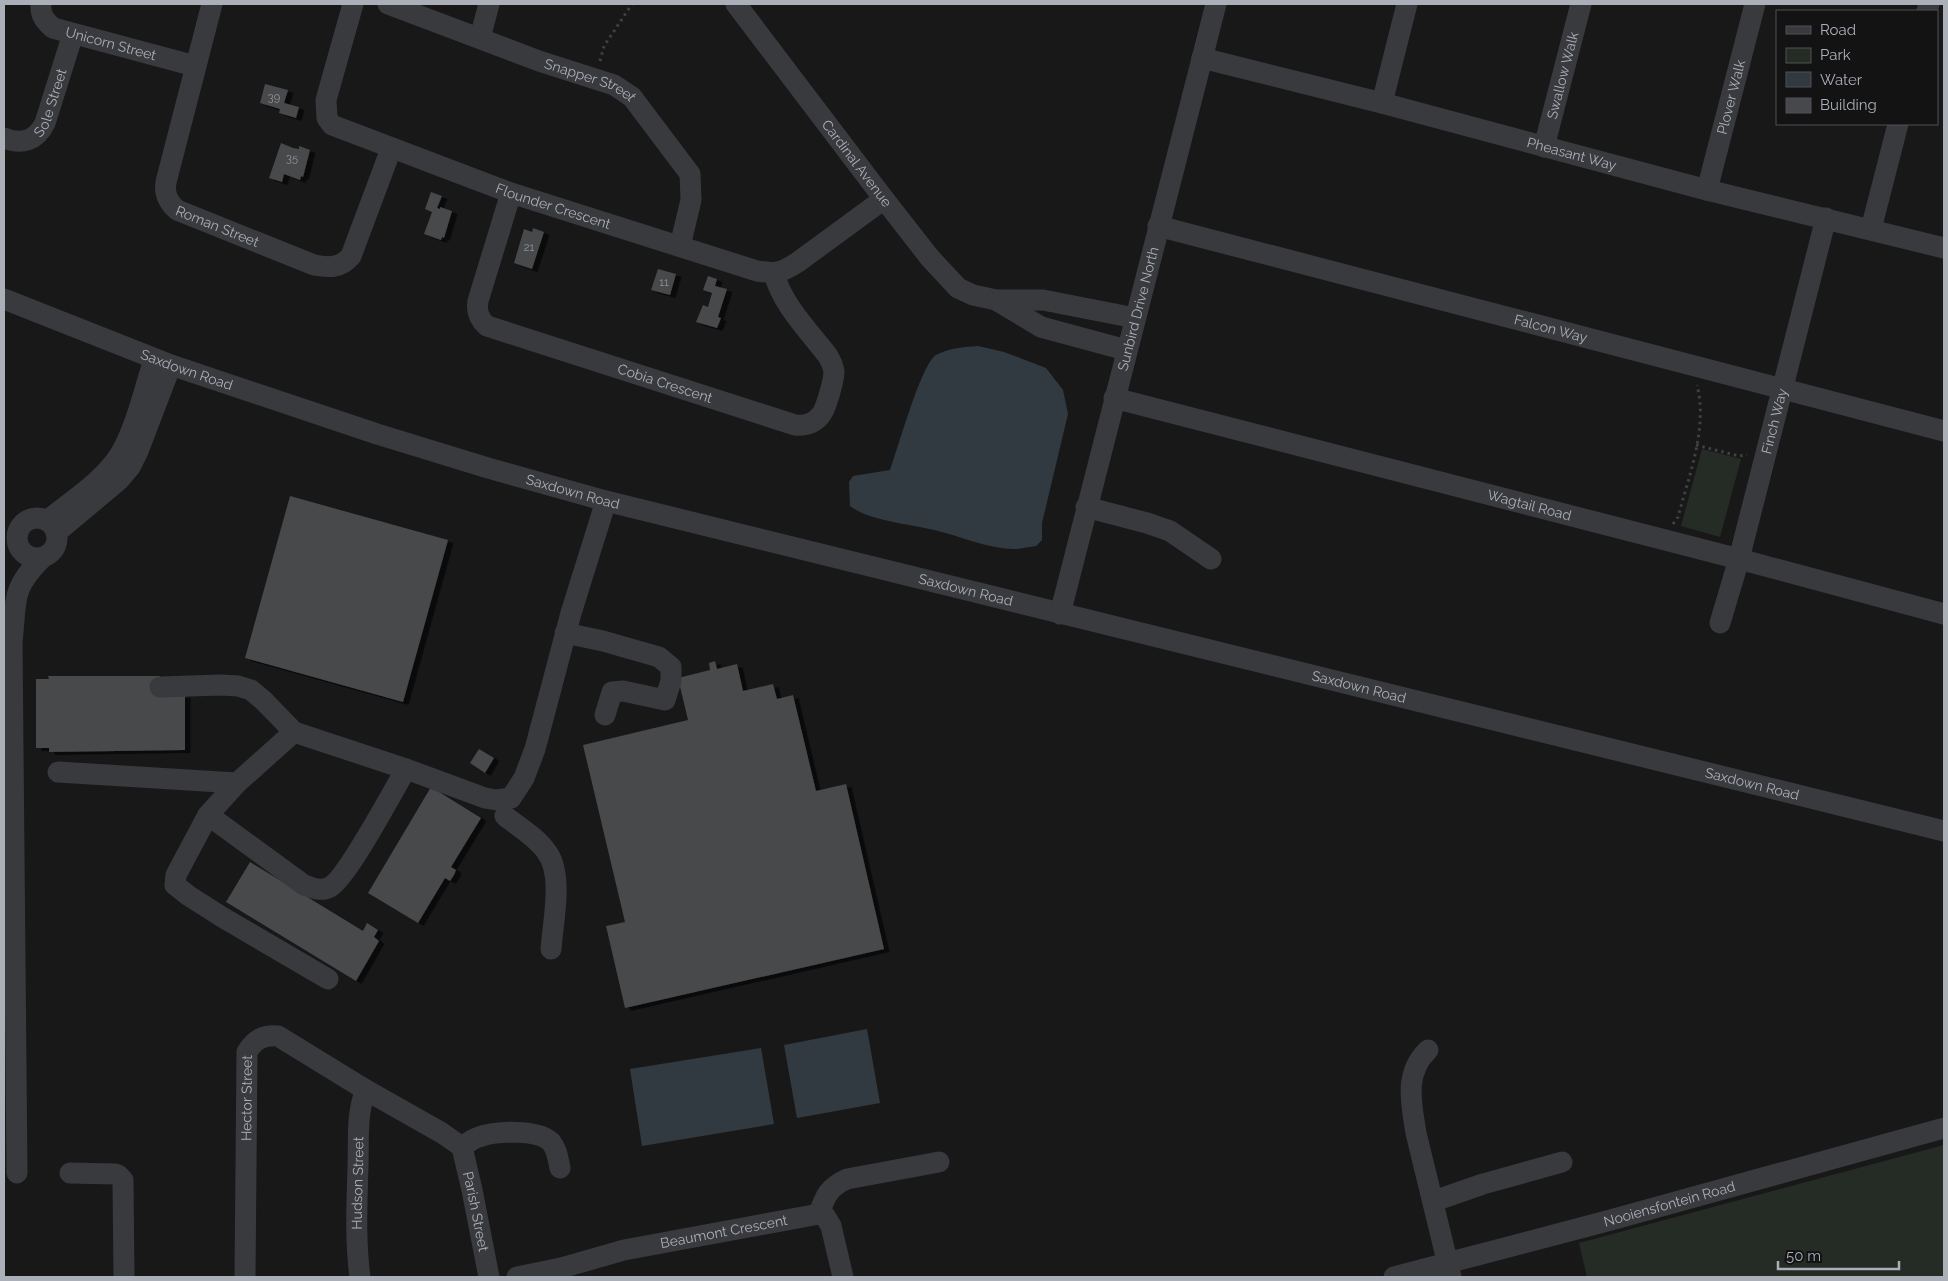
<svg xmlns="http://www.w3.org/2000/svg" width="1948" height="1281" font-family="Raleway,sans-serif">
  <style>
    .green { fill: #242c25 }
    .water { fill: #323a41 }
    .building { fill: #47484c; filter: url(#shadow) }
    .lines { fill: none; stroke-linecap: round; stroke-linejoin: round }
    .path { stroke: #3f4145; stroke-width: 3; stroke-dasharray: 2.5 4; stroke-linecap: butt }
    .minor { stroke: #393a3e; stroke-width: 21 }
    .labels { text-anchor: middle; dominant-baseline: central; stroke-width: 5; stroke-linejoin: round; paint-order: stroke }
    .number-label { font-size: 11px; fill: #92959d }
    .street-label { font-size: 14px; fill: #abafb8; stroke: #131314 }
  </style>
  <defs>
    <filter id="shadow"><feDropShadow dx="5.5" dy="3" stdDeviation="0" flood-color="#0009"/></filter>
  </defs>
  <rect width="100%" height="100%" fill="#181819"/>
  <g class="green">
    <path d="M1702 449 1741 459 1720 537 1681 526Z"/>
    <path d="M1944 1145V1277H1587L1579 1243Z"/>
  </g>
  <g class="water">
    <path d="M978 346 1004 352 1046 368 1063 390 1068 414 1042 523V540L1036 546C1029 547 1020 549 1013 549 986 548 960 536 934 530 910 524 869 521 850 506L849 482 853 476 890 470C898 449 921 364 936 355 949 348 964 347 978 346Z"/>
    <path d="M867 1029 880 1103 797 1118 784 1045Z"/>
    <path d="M761 1048 774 1124 642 1146 630 1069Z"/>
  </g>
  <g class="building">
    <path d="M265 84 288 90 284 103 299 107 296 118 279 113 280 109 260 103Z"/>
    <path d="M281 143 293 148 299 149V146L310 150 303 177 301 176 300 180 284 174 282 182 269 178Z"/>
    <path d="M431 192 442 196 437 208 440 209V207L452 211 444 238 442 237 441 240 424 234 432 212 425 209Z"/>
    <path d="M533 228 544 232 532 269 514 263 524 229 532 232Z"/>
    <path d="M658 269 676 274 670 295 651 290Z"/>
    <path d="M708 276 717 279 715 286 727 289 718 317 721 318 717 328 696 322 703 305 708 307 712 293 703 290Z"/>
    <path d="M290 496 448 540 403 702 245 658Z"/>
    <path d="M715 661 717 669 737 664 743 691 773 684 777 699 793 695 816 791 846 784 884 949 625 1008 606 926 625 922 583 745 688 720 678 678 710 670 709 663Z"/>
    <path d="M48 676H160V695H185V750L49 752V748H36V679H49Z"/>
    <path d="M479 749 494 758 485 773 470 763Z"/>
    <path d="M431 787 481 818 451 867 456 870 454 875 450 881 445 878 418 923 368 893Z"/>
    <path d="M250 862 363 931 367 923 378 930 374 937 379 941 356 981 226 902Z"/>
  </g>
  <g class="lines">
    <g class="path">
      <path d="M600 61 604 46 632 4"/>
      <path d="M1696 445 1739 456 1747 455"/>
      <path d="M1673 524 1678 517C1689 475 1708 428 1697 385"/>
    </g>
    <g class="minor">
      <path id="s1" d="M41 4C40 15 45 21 53 28L195 66"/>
      <path id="s2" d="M212 4 166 182C164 194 168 202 177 210L314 265C329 268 341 268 351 256L391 149"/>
      <path id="s3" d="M353 4 326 100 327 118 332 125 511 193 757 271C777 274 781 273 798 262L884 199"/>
      <path id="s4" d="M388 4 539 61 614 85 632 97 690 174 691 200 680 246"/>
      <path id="s5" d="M736 4 884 199 930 258 958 288 973 295 996 300H1043L1135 318"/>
      <path d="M1927 11 1929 4"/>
      <path d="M480 38 489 4"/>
      <path id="s6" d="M1202 58 1382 103 1707 190 1944 248"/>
      <path d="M1382 103 1407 4"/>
      <path id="s7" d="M4 138C22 145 36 141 45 123L73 34"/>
      <path id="s8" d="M1544 147 1581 4"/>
      <path id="s9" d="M1707 190 1755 4"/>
      <path id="s10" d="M511 193 478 301C476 312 479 319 487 326L795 425C805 426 814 423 820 416 826 410 834 380 834 371 833 366 831 361 828 356 809 331 782 305 774 273"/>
      <path id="s11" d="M1158 226 1944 431"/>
      <path d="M1871 229 1898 124"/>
      <path id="s12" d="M4 299 171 365 377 434 488 468 606 501 1944 831"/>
      <path d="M996 300 1041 327 1126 350"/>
      <path id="s13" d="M1114 398 1739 559 1944 614"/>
      <path d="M1086 507 1147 523 1170 531 1211 559"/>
      <circle cx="37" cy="538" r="20"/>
      <path d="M48 520C71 501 102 482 119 456 135 431 145 388 154 359"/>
      <path d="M57 532 119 480 130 467 138 451 171 365"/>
      <path id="s14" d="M1060 614 1216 4"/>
      <path id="s15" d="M1720 623 1739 559 1826 218"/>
      <path d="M565 633 603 641 659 657 671 667V681L665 700 623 691 612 692 605 715"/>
      <path d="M160 687 221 685 238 686 251 690 264 701 294 732 406 769 485 798 497 800 511 798 524 778 535 749 571 613 606 501"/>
      <path d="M294 732 237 783 208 815 176 875 175 885 189 896 222 917 328 979"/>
      <path d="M58 772 237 783"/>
      <path d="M208 815 304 885C313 888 321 892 330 887 347 878 393 791 406 769"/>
      <path d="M505 816C519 827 536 837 546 851 564 873 553 921 551 949"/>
      <path d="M1428 1050C1404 1073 1411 1102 1416 1133L1451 1277"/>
      <path id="s16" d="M462 1147 472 1190 489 1277"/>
      <path d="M462 1147C467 1143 472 1139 479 1137 496 1131 538 1129 551 1142 557 1149 558 1159 560 1168"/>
      <path d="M17 1173 12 642C17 600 10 590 42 558"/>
      <path d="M70 1173 115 1174 118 1175 123 1180 124 1277"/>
      <path d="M1434 1201 1483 1184 1562 1162"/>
      <path d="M819 1214C825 1196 829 1187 847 1179L939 1162"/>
      <path id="s17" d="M245 1277 247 1052C255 1039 263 1035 278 1036L366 1090 442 1133 462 1147"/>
      <path id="s18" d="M360 1277C355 1240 357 1203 358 1166 359 1140 356 1113 366 1090"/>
      <path id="s19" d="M517 1277 561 1268 624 1250 819 1214 825 1216 831 1226 843 1277"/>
      <path id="s20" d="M1394 1277 1607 1221 1944 1128"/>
    </g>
  </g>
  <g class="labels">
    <g class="number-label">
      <text x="274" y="97">39</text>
      <text x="292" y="158">35</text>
      <text x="529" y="247">21</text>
      <text x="664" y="282">11</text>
    </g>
    <g class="street-label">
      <text stroke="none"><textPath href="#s1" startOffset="88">Unicorn Street</textPath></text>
      <text stroke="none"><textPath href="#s8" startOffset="74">Swallow Walk</textPath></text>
      <text stroke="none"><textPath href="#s4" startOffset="216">Snapper Street</textPath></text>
      <text stroke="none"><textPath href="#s9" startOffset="96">Plover Walk</textPath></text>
      <text stroke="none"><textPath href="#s7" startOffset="70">Sole Street</textPath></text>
      <text stroke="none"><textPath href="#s6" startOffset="382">Pheasant Way</textPath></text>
      <text stroke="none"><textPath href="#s5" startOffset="200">Cardinal Avenue</textPath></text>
      <text stroke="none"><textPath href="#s3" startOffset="362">Flounder Crescent</textPath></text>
      <text stroke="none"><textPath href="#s2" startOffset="259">Roman Street</textPath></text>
      <text stroke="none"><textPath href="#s14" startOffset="315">Sunbird Drive North</textPath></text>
      <text stroke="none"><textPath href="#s11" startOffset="406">Falcon Way</textPath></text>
      <text stroke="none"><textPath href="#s12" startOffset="196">Saxdown Road</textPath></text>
      <text stroke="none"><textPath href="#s10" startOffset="328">Cobia Crescent</textPath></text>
      <text stroke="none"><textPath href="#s15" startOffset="209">Finch Way</textPath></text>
      <text stroke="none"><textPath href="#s12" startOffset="601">Saxdown Road</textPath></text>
      <text stroke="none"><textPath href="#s13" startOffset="429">Wagtail Road</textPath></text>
      <text stroke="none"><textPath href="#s12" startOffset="1006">Saxdown Road</textPath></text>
      <text stroke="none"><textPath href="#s12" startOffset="1411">Saxdown Road</textPath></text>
      <text stroke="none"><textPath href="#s12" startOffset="1816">Saxdown Road</textPath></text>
      <text stroke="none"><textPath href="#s17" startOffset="179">Hector Street</textPath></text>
      <text stroke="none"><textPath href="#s18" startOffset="94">Hudson Street</textPath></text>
      <text stroke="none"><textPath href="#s20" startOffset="285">Nooiensfontein Road</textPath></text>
      <text stroke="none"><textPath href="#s16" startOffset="66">Parish Street</textPath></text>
      <text stroke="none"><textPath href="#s19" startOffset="212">Beaumont Crescent</textPath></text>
    </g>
  </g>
  <rect width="1948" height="1281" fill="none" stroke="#abafb8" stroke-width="10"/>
  <rect x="1776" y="10" width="162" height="115" fill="#131314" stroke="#505156"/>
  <rect x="1786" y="26" width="25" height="8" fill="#393a3e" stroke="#505156"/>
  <text x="1820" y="35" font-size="15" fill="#abafb8">Road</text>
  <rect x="1786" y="48" width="25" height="15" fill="#242c25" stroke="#505156"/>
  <text x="1820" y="60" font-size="15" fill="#abafb8">Park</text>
  <rect x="1786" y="72" width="25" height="15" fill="#323a41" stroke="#505156"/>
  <text x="1820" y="85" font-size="15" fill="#abafb8">Water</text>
  <rect x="1786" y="98" width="25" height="15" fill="#47484c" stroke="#505156"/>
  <text x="1820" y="110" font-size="15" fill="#abafb8">Building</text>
  <path d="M1778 1261v8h121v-8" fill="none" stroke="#abafb8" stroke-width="2.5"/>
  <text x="1786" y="1261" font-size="15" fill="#abafb8" stroke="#131314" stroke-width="4" paint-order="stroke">50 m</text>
</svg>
